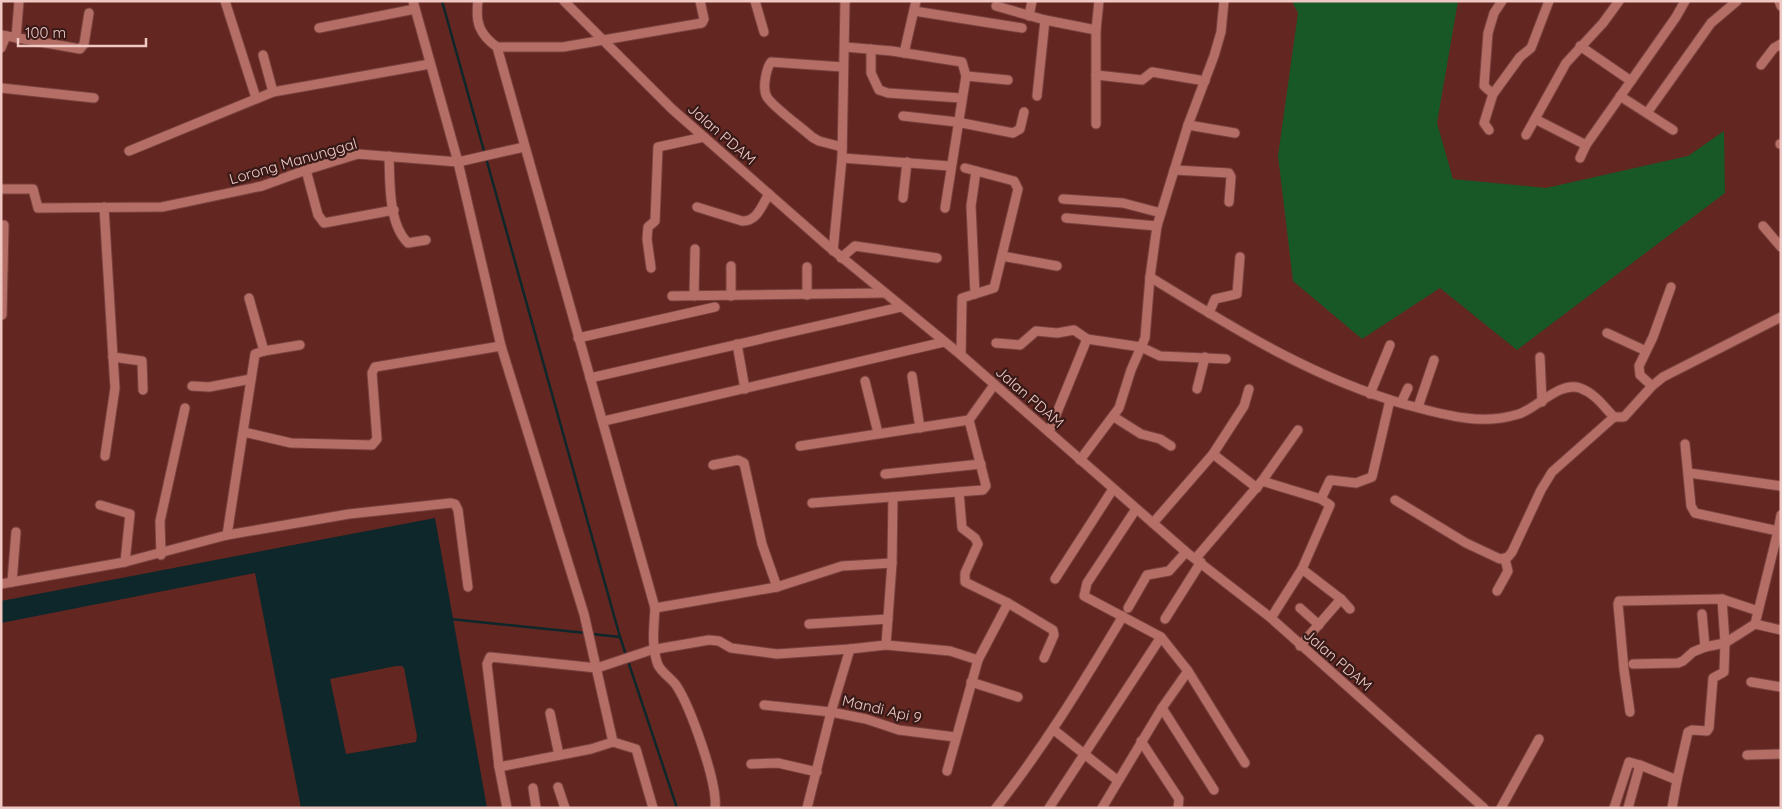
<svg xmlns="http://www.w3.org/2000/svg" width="1782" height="809" font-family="Quicksand,sans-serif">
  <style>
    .green { fill: #175826 }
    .water { fill: #0d272a; fill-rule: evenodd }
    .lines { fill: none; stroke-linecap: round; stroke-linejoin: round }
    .stream { stroke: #0d272a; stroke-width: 2.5 }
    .minor-casing { stroke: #79423f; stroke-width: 11 }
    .minor { stroke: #b46e65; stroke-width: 9 }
    .labels { text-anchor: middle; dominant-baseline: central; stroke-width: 4.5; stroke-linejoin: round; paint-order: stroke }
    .street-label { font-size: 15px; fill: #f0c8c3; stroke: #371a17 }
  </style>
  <rect width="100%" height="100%" fill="#642621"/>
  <path class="green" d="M1292 1H1458L1437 123 1453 179 1546 188 1688 156 1724 131 1725 193 1517 350 1440 288 1362 339 1293 281 1278 156 1298 13Z"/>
  <path class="water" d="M435 518 487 808H301L255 573 1 623V601ZM396 666H402L404 668 417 736 416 742 346 754 330 679Z"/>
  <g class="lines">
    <g class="stream">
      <path d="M442 1 620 637 677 808"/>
      <path d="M450 619 586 633"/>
      <path d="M592 634 620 637"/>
    </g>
    <g class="minor-casing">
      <g id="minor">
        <path d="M225 1 256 98"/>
        <path d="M413 1 458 162 501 346 584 614 613 742 636 749 653 808"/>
        <path d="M478 1C475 23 480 35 497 47"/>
        <path d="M564 1 672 109 828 246 961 355 1186 552 1271 618 1484 808"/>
        <path d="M700 1 704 19 702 23 563 47H497L655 608C654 627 651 646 658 665 662 673 671 678 676 685 690 706 718 783 715 808"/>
        <path d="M755 1 764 32"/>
        <path d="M1779 1 1781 6"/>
        <path d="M996 6 1045 20 1096 30"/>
        <path d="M914 11 1022 28"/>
        <path d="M1029 16 1032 1"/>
        <path d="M319 28 415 9"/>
        <path d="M1 35 80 49 84 44 89 13"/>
        <path d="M16 38 19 1"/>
        <path d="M1580 46 1631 81"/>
        <path d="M845 47 892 51 962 62 966 76 945 208"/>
        <path d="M1 48 6 36"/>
        <path d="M871 49V73L879 90 888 93 961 98"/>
        <path d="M904 53 916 1"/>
        <path d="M263 55 273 92"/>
        <path d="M1761 65 1774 48 1781 44"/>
        <path d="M1096 75 1142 80 1152 72 1205 81"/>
        <path d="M966 76 1008 80"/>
        <path d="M1 88 94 98"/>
        <path d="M1493 94 1484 86 1488 33 1494 13 1502 1"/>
        <path d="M1037 96 1045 20"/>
        <path d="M1620 96 1673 130"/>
        <path d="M1647 113 1711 23 1737 1"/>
        <path d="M903 116 957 122 1013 133 1020 129 1024 112"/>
        <path d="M1535 119 1586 145"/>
        <path d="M1096 124V30L1099 1"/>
        <path d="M1188 125 1235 133"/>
        <path d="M1489 130 1484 123 1493 94 1520 57 1531 48 1549 1"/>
        <path d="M1526 135 1566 63 1603 23 1619 1"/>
        <path d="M1780 144H1781"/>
        <path d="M842 147 819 141 812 137C801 127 773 107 767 97 762 89 766 69 771 62L843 67"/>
        <path d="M129 151 273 92 430 64"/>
        <path d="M389 156C390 181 388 224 408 243L426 240"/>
        <path d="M842 158 950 166"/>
        <path d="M1580 158 1586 145 1676 17 1685 1"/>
        <path d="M306 170 318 215 324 223 394 210"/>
        <path d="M1174 170 1229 173 1231 177 1229 202"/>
        <path d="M1 189H33L38 208 162 207 262 186 306 170 358 154 458 162 524 147"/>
        <path d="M903 198 907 162"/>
        <path d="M1063 199 1123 203 1161 213"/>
        <path d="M104 207 113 357 142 361 143 390"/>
        <path d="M697 207 742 221C757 222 762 205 769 194"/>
        <path d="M1066 218 1157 226"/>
        <path d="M1763 226 1781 247"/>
        <path d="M833 251 842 158 845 1"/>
        <path d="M1002 256 1057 266"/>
        <path d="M841 258 855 246 937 258"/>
        <path d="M807 267V295"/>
        <path d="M651 268 647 239 648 227 655 221 658 147 704 137"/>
        <path d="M1150 277C1233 328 1312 378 1407 405 1427 410 1447 416 1466 418 1485 421 1502 419 1519 414 1537 408 1560 381 1580 388 1596 394 1603 406 1614 417H1624L1652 386 1663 377 1781 317"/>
        <path d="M975 294 971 206 976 171"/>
        <path d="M672 296 883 293"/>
        <path d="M694 296 695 249"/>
        <path d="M731 296V266"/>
        <path d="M1209 313 1215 299 1237 294 1240 257"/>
        <path d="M2 315 4 225"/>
        <path d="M1607 333 1646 351"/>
        <path d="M578 338 715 307"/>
        <path d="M996 343 1020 345 1036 331 1057 333 1074 330 1087 339 1141 347 1160 356 1226 359"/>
        <path d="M737 344 745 389"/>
        <path d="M264 351 300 345"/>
        <path d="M961 355 962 298 994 288 1018 189 1014 181 965 168"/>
        <path d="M1540 357 1542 402"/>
        <path d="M912 376 920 428"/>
        <path d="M590 378 901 307"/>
        <path d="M865 381 878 433"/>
        <path d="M192 386 209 387 251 379"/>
        <path d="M1652 386 1640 375 1639 366 1653 337 1671 287"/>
        <path d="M1197 389 1205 357"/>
        <path d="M1370 394 1390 345"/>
        <path d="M1401 403 1408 388"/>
        <path d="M1418 407 1434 360"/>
        <path d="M1114 417 1141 434 1160 439 1171 446"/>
        <path d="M604 421 944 342"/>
        <path d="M244 432 291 443 372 445 377 439 372 373 375 367 501 346"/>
        <path d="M1049 432 1087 339"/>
        <path d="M1685 444 1691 506 1695 513 1778 531 1755 624"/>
        <path d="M800 446 969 420"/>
        <path d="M1213 454 1257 488"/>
        <path d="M105 456 115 388 113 357"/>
        <path d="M1080 460 1119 408 1131 370 1145 338 1150 277 1157 226 1188 125 1214 56 1221 32 1224 1"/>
        <path d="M713 465 738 460 744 463 762 544 777 587"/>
        <path d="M1689 473 1781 486"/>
        <path d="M885 474 981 464"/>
        <path d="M1262 481 1321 499 1330 505 1302 569 1271 618"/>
        <path d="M959 492 962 528 975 538 978 544 965 573V582L1008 603 1053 630 1054 635 1044 658"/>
        <path d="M1321 499 1330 480 1356 483 1372 477 1390 400"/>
        <path d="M1395 500 1466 543 1500 559 1508 557 1512 552 1541 490 1552 472 1614 417"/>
        <path d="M812 503 983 490 986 486 969 420 994 385"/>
        <path d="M100 505 130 514 125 562"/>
        <path d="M1153 523 1213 454 1244 406 1249 389"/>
        <path d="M1778 531 1781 515"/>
        <path d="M227 535 349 514 451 503 455 504 458 510 468 587"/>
        <path d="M161 555 160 521 185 408"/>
        <path d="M1196 558 1262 481 1298 430"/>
        <path d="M1302 569 1341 599 1350 609"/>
        <path d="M1055 579 1113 489"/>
        <path d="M12 582 16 532"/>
        <path d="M1 584 125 562 227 535 255 354 264 351 249 298"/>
        <path d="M1497 591 1508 571 1505 559"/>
        <path d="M655 608 777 587 842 566 892 563"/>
        <path d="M1128 608 1147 575 1169 571 1186 552"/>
        <path d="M1300 608 1319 625"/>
        <path d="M1702 614 1705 647 1725 643 1755 624 1781 630"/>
        <path d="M1165 619 1201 562"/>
        <path d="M809 624 888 619"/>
        <path d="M886 645 950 651 978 660"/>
        <path d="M1300 646 1341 599"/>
        <path d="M1633 664 1678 663 1683 661 1693 652 1705 647"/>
        <path d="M1188 671 1245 763"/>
        <path d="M971 682 1018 697"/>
        <path d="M1751 682 1781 687"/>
        <path d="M764 705 831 712 866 719 899 730 955 737"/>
        <path d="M1162 708 1214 790"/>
        <path d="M1630 712 1624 670 1618 604 1619 601 1722 599 1758 611"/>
        <path d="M550 713 559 755"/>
        <path d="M1054 730 1117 780"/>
        <path d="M1141 741 1179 799 1178 808"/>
        <path d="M1747 755 1781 754"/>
        <path d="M751 764 778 763 817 772"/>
        <path d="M499 767 591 749 613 742"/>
        <path d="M947 771 978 660 1008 603"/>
        <path d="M558 787 565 808"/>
        <path d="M533 788 536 808"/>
        <path d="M507 808 499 767 487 664 490 657 597 668 651 650 709 640 719 641 731 648 777 654 850 649"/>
        <path d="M807 808 831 712 850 649 886 645 892 563 893 497"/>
        <path d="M996 808C1044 747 1083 683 1123 616"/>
        <path d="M1049 808 1161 637"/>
        <path d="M1102 808 1162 708 1188 671 1161 637 1084 596 1087 583 1136 509"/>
        <path d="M1501 808 1539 739"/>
        <path d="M1614 808 1629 762 1640 765"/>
        <path d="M1628 808 1640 765 1677 780 1688 732 1692 730 1707 731 1709 728 1713 678 1724 672 1725 643 1722 599"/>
        <path d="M1672 808 1677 780"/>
      </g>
    </g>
    <use href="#minor" class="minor"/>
  </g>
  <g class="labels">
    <g class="street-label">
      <text transform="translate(722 134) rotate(41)">Jalan PDAM</text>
      <text transform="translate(293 161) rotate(-16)">Lorong Manunggal</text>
      <text transform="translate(1030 397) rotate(41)">Jalan PDAM</text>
      <text transform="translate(1338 660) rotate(41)">Jalan PDAM</text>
      <text transform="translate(882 709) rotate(13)">Mandi Api 9</text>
    </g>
  </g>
  <rect width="1782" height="809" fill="none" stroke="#f0c8c3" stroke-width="5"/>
  <path d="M18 38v8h128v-8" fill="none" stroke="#f0c8c3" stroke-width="2.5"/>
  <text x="25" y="38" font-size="15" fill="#f0c8c3" stroke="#371a17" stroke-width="4" paint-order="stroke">100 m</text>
</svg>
